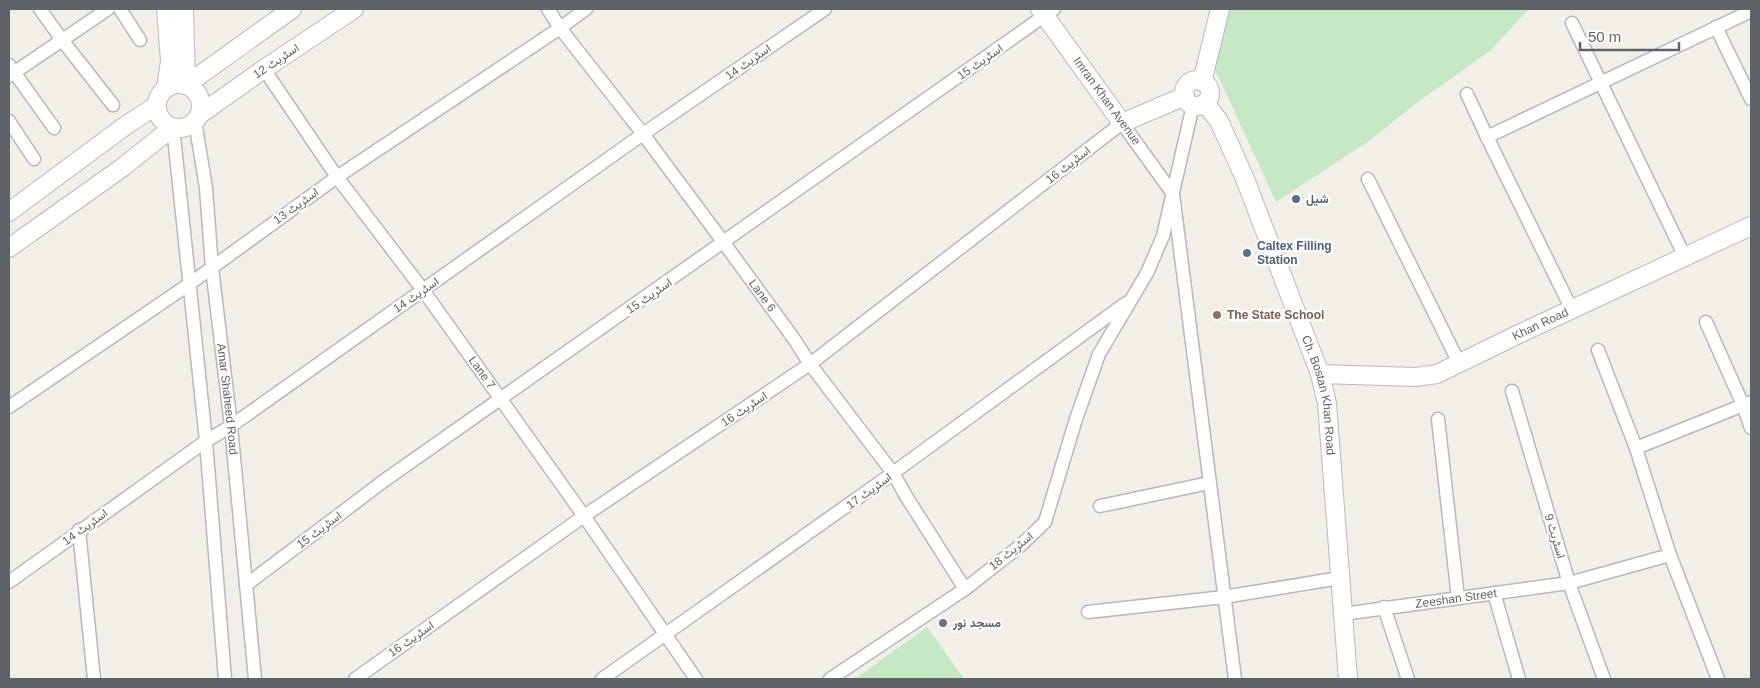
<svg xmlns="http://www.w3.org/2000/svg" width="1760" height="688" font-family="Arial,Vazirmatn,sans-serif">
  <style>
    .green { fill: #c5e8c5 }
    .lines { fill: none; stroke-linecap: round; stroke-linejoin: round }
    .street-casing { stroke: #b5b8bc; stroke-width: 15 }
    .secondary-casing { stroke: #b6babf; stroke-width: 20 }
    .street { stroke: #fff; stroke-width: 12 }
    .secondary { stroke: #fff; stroke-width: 18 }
    .service-dot { fill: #5c6f8a; stroke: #fff; stroke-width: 2 }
    .education-dot { fill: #8d6e63; stroke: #fff; stroke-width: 2 }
    .worship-dot { fill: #6b7280; stroke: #fff; stroke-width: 2 }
    .labels { text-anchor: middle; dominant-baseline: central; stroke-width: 4.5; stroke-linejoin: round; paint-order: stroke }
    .street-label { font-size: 12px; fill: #5f6368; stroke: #fff }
    .service-label { font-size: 12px; font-weight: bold; fill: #4e5e75; stroke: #fff; text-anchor: start }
    .education-label { font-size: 12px; font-weight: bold; fill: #785e54; stroke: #fff; text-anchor: start }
    .worship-label { font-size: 12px; font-weight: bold; fill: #5b616d; stroke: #fff; text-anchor: start }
  </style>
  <rect width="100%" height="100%" fill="#f1efe8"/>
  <g class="green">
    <path d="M1220 9H1529L1490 51 1419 101 1369 141 1276 202 1214 67Z"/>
    <path d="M927 627 964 679H855Z"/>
  </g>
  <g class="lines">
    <g class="street-casing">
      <g id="street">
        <path d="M40 9 62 40 113 105"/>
        <path d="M120 9 140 40"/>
        <path id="s1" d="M548 9 560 28 643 134 724 243 794 339 810 364 893 473 906 496 965 589"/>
        <path d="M1572 23 1685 257"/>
        <path d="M1716 27 1751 99"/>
        <path d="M9 65 54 128"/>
        <path id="s2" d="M264 69 337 177 423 290 584 516 696 679"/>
        <path d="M9 76 108 9"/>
        <path d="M1467 94 1487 137 1572 310"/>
        <path d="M9 121 34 159"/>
        <path id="s3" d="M195 121 206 188 212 268 231 426 255 679"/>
        <path d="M173 127 206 441 225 679"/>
        <path d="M1487 137 1751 11"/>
        <path d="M1368 179 1459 363"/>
        <path d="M1706 322 1743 405 1751 428"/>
        <path d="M1598 350 1636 448 1670 555 1718 679"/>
        <path d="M1512 391 1569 583 1604 679"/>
        <path d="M9 407 188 285 337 177 560 28 586 9"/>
        <path d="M1438 419 1458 598"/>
        <path d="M1636 448 1751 402"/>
        <path d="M1100 506 1209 483"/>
        <path d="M79 530 94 679"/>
        <path d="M9 582 206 441 231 426 643 134 825 9"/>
        <path d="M246 585 385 480 1054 9"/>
        <path d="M1494 593 1519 679"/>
        <path d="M1384 607 1408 679"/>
        <path d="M1088 612 1224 597 1340 578"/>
        <path id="s4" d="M1343 614 1569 583 1670 555"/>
        <path d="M355 679 584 516 810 364 1122 123 1173 194 1235 679"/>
        <path d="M602 679 893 473 1126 303"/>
        <path d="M830 679 965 589 1020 546 1045 522 1076 419 1099 354 1147 273 1163 236 1193 105"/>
      </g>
    </g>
    <g class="secondary-casing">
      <g id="secondary">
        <path d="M166 9 170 61 166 88"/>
        <path d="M184 9 186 85"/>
        <path d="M1040 9 1122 123 1185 96"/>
        <circle cx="1197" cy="93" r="13"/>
        <path d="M1202 82 1220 9"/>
        <circle cx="179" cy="106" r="22"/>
        <path d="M186 85 292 9"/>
        <path id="s5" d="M1205 103 1219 121 1245 179 1320 374 1327 403 1348 679"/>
        <path d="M199 115 264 69 354 9"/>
        <path d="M9 212 125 126 157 105"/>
        <path d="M9 248 123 167 173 127"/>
        <path id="s6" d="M1320 374 1416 377 1437 374 1521 333 1751 226"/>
      </g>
    </g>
    <use href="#street" class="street"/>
    <use href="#secondary" class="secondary"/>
  </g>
  <g class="service-dot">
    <circle cx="1296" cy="199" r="5"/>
    <circle cx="1247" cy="253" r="5"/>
  </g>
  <circle class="education-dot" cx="1217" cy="315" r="5"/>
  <circle class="worship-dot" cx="943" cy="623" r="5"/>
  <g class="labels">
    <g class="street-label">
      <text transform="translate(276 61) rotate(-34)">اسٹریٹ 12</text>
      <text transform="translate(748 62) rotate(-35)">اسٹریٹ 14</text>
      <text transform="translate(980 62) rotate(-35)">اسٹریٹ 15</text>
      <text transform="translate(1107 101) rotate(54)">Imran Khan Avenue</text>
      <text transform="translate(1068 165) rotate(-38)">اسٹریٹ 16</text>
      <text transform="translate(296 206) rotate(-36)">اسٹریٹ 13</text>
      <text transform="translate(416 295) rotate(-35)">اسٹریٹ 14</text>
      <text stroke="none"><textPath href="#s1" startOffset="358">Lane 6</textPath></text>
      <text transform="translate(649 296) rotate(-35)">اسٹریٹ 15</text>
      <text stroke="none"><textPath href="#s6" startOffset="232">Khan Road</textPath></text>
      <text stroke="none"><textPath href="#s2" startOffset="374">Lane 7</textPath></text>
      <text stroke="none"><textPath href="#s5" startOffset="316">Ch. Bostan Khan Road</textPath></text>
      <text stroke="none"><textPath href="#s3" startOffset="280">Amar Shaheed Road</textPath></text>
      <text transform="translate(744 409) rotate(-34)">اسٹریٹ 16</text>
      <text transform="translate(869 491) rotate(-36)">اسٹریٹ 17</text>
      <text transform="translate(85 527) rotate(-36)">اسٹریٹ 14</text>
      <text transform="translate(319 530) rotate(-37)">اسٹریٹ 15</text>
      <text transform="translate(1555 536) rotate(73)">اسٹریٹ 9</text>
      <text transform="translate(1011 551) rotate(-39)">اسٹریٹ 18</text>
      <text stroke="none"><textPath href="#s4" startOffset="114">Zeeshan Street</textPath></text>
      <text transform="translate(411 639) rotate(-35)">اسٹریٹ 16</text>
    </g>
    <g class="service-label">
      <text x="1306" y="199">شیل</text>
      <text x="1257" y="246">Caltex Filling<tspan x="1257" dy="14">Station</tspan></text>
    </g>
    <g class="education-label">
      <text x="1227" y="315">The State School</text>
    </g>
    <g class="worship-label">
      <text x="953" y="623">مسجد نور</text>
    </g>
  </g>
  <rect width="1760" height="688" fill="none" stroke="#5f6368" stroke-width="20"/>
  <path d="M1580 42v8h99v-8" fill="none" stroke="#5f6368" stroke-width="2.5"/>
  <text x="1588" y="42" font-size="15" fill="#5f6368" stroke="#ffffff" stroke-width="4" paint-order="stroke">50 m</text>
</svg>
